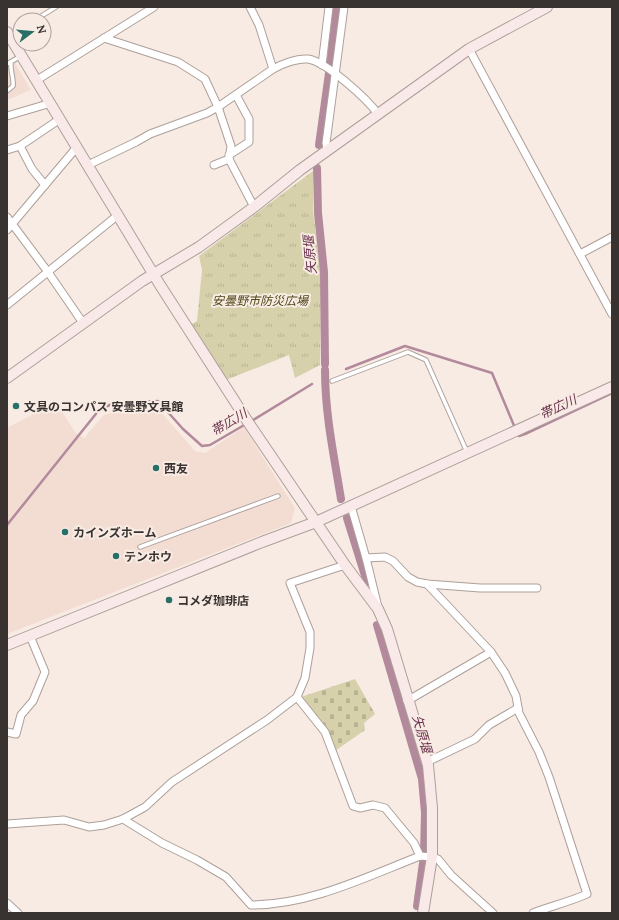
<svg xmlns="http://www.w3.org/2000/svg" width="619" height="920" font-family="Lora,'Noto Sans JP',serif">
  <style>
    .built { fill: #f3ddd3 }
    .grass { fill: url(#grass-tufts) }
    .cemetery { fill: url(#cemetery-stones) }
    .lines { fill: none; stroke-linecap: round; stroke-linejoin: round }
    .stream { stroke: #b3899c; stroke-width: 2.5 }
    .canal { stroke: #b3899c; stroke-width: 8 }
    .lane-casing { stroke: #ada09a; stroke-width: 5.5 }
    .street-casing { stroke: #ada09a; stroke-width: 9 }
    .secondary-casing { stroke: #ada09a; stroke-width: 12 }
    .lane { stroke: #fff; stroke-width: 3.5 }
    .street { stroke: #fff; stroke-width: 7 }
    .secondary { stroke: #fae9e9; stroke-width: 10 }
    .poi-dot { fill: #276f67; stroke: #f8ebe4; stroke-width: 1.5 }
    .labels { text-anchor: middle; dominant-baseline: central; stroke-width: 4; stroke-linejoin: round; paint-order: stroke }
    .park-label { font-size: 12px; font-style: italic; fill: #4e4714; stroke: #f8ebe4 }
    .poi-label { font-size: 12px; font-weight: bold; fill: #383230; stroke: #f8ebe4; text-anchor: start }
    .water-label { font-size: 13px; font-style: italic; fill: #6b334e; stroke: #f8ebe4 }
  </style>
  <defs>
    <pattern id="grass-tufts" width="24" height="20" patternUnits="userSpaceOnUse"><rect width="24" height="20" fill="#d6d1ab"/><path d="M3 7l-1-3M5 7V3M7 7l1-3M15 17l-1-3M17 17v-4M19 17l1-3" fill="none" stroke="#b8b493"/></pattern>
    <pattern id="cemetery-stones" width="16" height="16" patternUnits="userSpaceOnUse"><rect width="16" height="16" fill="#d6d1ab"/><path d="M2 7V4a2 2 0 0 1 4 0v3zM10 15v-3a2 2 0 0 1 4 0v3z" fill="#b8b493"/></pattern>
  </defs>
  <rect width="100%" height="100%" fill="#f8ebe4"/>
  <g class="built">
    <path d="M7 61H14L31 90 7 100Z"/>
    <path d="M58 405 75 432 84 438 104 415 121 410 150 408 160 411 195 451 205 453 244 427 295 508 291 523 7 634V428L37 412Z"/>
  </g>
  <path class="grass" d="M313 171V210L321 276 320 365 295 378 289 355 226 380 190 325 197 321 202 270 199 256Z"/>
  <path class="cemetery" d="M355 679 375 714 364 723 365 730 335 751 301 697Z"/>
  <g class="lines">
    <g class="stream">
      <path d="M346 369 405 346 492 373 515 428"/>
      <path d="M250 422 312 384"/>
      <path d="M517 432 519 436 525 434 612 393"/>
      <path d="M7 525 99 410 114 403 158 401 183 429 202 446 210 445 246 424"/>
    </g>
    <g class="canal">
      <path d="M330 67 337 7"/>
      <path d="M319 145 329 73"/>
      <path d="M317 168 318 213 324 272 325 364"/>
      <path d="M325 370C325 414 334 456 341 499"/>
      <path d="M347 518 367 582"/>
      <path d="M377 625 422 779 425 813 424 854"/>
      <path d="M417 906 423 863"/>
    </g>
    <g class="lane-casing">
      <g id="lane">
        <path d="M35 20 56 7"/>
        <path d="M11 35 20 30"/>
        <path d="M7 64 21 56"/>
        <path d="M7 91 13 86C14 78 10 71 11 62"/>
        <path d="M332 381 408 352 426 360 467 452"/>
        <path d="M140 547 278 496"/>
      </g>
    </g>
    <g class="street-casing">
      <g id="street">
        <path d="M250 7 259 25 273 69"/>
        <path d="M104 38 178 62 205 79 218 107 231 146 229 159 254 207"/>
        <path d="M469 49 612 314"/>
        <path d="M322 65 329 7"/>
        <path d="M37 80 154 7"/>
        <path d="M7 116 51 103"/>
        <path d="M20 146 32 169 45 185"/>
        <path d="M327 149 326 143 344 7"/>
        <path d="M7 150 20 146 60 119"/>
        <path d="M229 155 249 142V119L236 95"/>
        <path d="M88 165 136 142 150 134 207 113 218 107 273 69C282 64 297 58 308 59 327 62 367 99 378 114"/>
        <path d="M214 165 229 159"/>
        <path d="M7 217 48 272 83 323"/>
        <path d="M7 230 77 147"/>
        <path d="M580 254 612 237"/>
        <path d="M7 305 118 215"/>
        <path d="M351 506 366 558 385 557 393 561 408 577 417 582 427 584 480 588H537"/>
        <path d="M366 558 378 607"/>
        <path d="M427 584 491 652 505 673 516 696 519 713 539 752 549 777 587 894C569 902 551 906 533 913"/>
        <path d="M297 697 325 732 353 806 360 808 373 805 385 808 414 843 420 856"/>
        <path d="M407 701 491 652"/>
        <path d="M7 732 16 734 21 715 33 701 45 672 30 636"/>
        <path d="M427 762 475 739 489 725 518 708"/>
        <path d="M123 819 162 843 197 860 226 877 251 905C310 905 366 877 420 856L432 857 438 859 451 875 493 913"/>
        <path d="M7 824 64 820 89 827 104 825 123 819 145 807 172 782 267 720 297 697 305 678 310 648V632L290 583 345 565"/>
        <path d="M7 903 18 913"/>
      </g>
    </g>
    <g class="secondary-casing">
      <g id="secondary">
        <path d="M7 32 160 285 248 422 345 565 378 609 387 629 428 765 432 808V857L423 913"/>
        <path d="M7 378 142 281 199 247 254 207 300 170 469 49 547 7"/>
        <path d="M7 645 262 542 316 522 612 387"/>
      </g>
    </g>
    <use href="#lane" class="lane"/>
    <use href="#street" class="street"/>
    <use href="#secondary" class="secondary"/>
  </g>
  <g class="poi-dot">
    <circle cx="16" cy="406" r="4"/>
    <circle cx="156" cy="468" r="4"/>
    <circle cx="65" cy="532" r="4"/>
    <circle cx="116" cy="556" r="4"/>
    <circle cx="169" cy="600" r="4"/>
  </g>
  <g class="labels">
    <g class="park-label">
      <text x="260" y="300">安曇野市防災広場</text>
    </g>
    <g class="poi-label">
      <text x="24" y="406">文具のコンパス 安曇野文具館</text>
      <text x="164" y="468">西友</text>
      <text x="73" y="532">カインズホーム</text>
      <text x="124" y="556">テンホウ</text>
      <text x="177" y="600">コメダ珈琲店</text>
    </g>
    <g class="water-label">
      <text transform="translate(310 255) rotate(-95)">矢原堰</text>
      <text transform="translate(558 407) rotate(-25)">帯広川</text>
      <text transform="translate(229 422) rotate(-31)">帯広川</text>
      <text transform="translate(422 734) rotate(74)">矢原堰</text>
    </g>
  </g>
  <rect width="619" height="920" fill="none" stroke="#383230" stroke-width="16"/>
  <g transform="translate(32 32) rotate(74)"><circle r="19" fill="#f8ebe4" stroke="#aba19c"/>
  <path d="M0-3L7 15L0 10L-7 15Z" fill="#276f67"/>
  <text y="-6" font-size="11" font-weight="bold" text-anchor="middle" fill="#383230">N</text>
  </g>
</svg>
